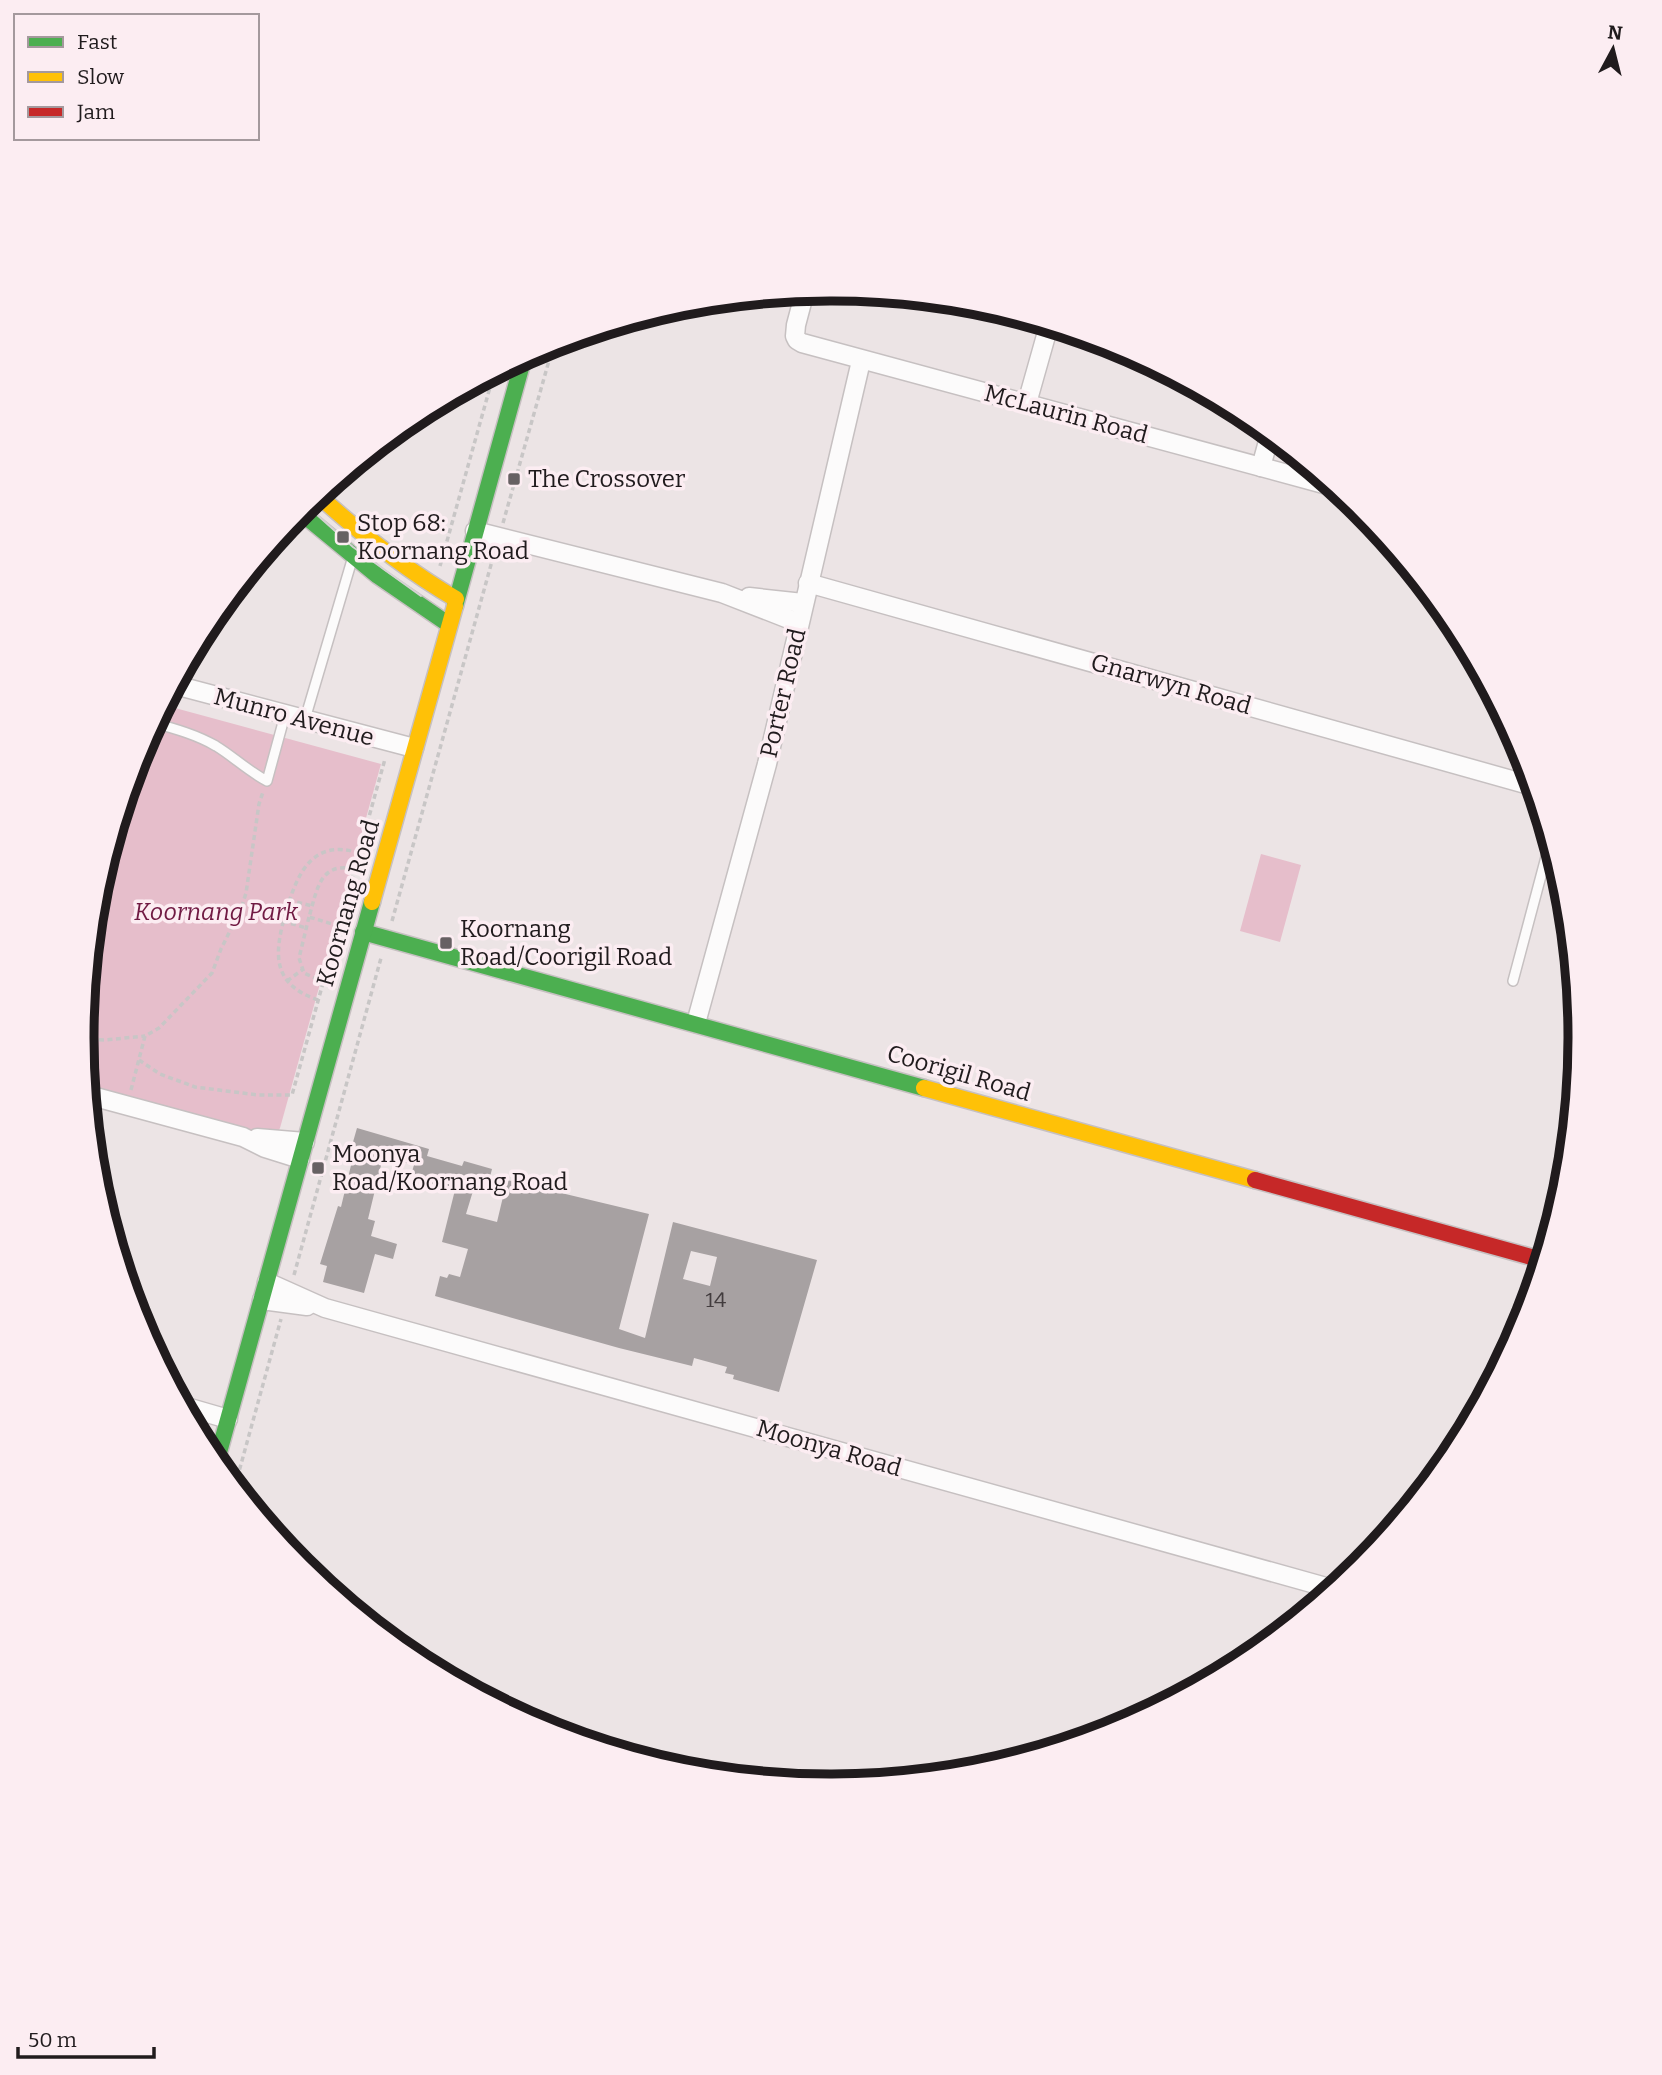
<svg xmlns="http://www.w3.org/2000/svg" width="1662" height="2075" font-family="Bitter,serif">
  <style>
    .green { fill: #e6becb }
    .building { fill: #a7a1a2; fill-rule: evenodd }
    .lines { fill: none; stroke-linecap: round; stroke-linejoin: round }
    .lane-casing { stroke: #c6c0c1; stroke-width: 12 }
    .street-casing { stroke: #c6c0c1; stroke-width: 21 }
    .fast-casing { stroke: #c6c0c1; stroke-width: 19 }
    .slow-casing { stroke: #c6c0c1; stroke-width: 19 }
    .jam-casing { stroke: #c6c0c1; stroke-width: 19 }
    .path { stroke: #c8c6c6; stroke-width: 3.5; stroke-dasharray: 5 3.5; stroke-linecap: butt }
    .lane { stroke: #fcfbfb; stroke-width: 9 }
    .street { stroke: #fcfbfb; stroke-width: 18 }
    .fast { stroke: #4caf50; stroke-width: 16 }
    .slow { stroke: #ffc107; stroke-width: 16 }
    .jam { stroke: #c62828; stroke-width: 16 }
    .tram { stroke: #d5d2d3; stroke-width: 2 }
    .poi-dot { fill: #676163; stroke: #fcedf2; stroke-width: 2.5 }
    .labels { text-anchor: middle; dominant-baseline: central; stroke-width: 7; stroke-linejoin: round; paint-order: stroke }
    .number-label { font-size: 21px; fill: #423c3e }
    .street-label { font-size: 24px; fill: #201b1d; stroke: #fcedf2 }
    .poi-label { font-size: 24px; fill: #201b1d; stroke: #fcedf2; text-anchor: start }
    .park-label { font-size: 24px; font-style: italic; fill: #701a43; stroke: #fcedf2 }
    .rim { fill: none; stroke: #201b1d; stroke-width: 9 }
  </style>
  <rect width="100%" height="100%" fill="#ece4e5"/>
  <g class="green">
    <path d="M164 705 381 764 280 1128 276 1135 259 1134 87 1085 82 1037 97 891 139 751Z"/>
    <path d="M1261 854 1301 865 1280 942 1240 931Z"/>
  </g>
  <path class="building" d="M357 1128 429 1149 427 1156 462 1166 464 1161 492 1169 488 1185 476 1181 466 1214 497 1222 507 1180 649 1214 619 1329 645 1338 673 1222 817 1260 779 1392 733 1379 734 1375 725 1373 727 1367 694 1358 692 1366 619 1348 435 1296 440 1276 447 1278 449 1274 460 1277 468 1249 442 1242 455 1190 410 1178 414 1165 383 1157 368 1219 375 1221 371 1236 397 1244 393 1259 375 1254 364 1293 323 1282 327 1266 320 1264 338 1206 341 1207 353 1157 349 1156ZM691 1251 717 1257 710 1286 683 1279Z"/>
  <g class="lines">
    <g class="lane-casing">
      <g id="lane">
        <path d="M305 719 352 560"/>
        <path d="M154 723C176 729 197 735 216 746 234 757 248 771 267 781L285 715"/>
        <path d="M1513 981 1550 842"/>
      </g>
    </g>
    <g class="street-casing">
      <g id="street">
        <path d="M805 291 796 325 795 336 797 340 802 343 1335 487"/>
        <path d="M1027 403 1049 325"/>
        <path d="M1261 467 1270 434"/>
        <path d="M475 531 722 593 799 623"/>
        <path d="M808 583 1533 786"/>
        <path d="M749 597 803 603"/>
        <path d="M175 685 414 748"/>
        <path d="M696 1023 767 764 861 361"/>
        <path d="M88 1095 243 1137 265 1148 300 1159"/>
        <path d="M257 1138 305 1142"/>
        <path d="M267 1282 325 1308 1333 1589"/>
        <path d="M262 1300 307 1306"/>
        <path d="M183 1406 228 1419"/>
      </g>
    </g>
    <g class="fast-casing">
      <g id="fast">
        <path d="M299 511 378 576 448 624"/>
        <path d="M455 606 524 357"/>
        <path d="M363 932 924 1088"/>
        <path d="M216 1463 372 902"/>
      </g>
    </g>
    <g class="slow-casing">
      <g id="slow">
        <path d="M318 495C361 534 406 570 456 599"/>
        <path d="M372 902 455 606"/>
        <path d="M924 1088 1255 1180"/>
      </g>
    </g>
    <g class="jam-casing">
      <path id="jam" d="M1255 1180 1542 1260"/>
    </g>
    <g class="path">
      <path d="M503 523 554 343"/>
      <path d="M440 566 494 373"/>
      <path d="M289 900 312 906"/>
      <path d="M309 917 299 958 304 973 323 982"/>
      <path d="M283 921 306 928"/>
      <path d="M392 921 494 554"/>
      <path d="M339 926 309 917C317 891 319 861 355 869"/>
      <path d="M287 981 302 970"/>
      <path d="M318 1000C271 984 274 953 286 912 297 874 312 838 359 853"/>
      <path d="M82 1039 105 1040 145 1036"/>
      <path d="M139 1060 160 1074 195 1087 258 1095H292L385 759"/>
      <path d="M131 1090 145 1036 159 1028 212 973 221 949 241 909 246 893 259 804 263 792"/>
      <path d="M294 1275 381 958"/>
      <path d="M235 1486 281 1319"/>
    </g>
    <use href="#lane" class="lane"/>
    <use href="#street" class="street"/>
    <use href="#fast" class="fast"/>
    <use href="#slow" class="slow"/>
    <use href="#jam" class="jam"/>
    <path class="tram" d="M306 505 353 547 421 596"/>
  </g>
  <g class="poi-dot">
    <rect x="507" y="472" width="14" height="14" rx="3.5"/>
    <rect x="336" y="530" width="14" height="14" rx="3.5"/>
    <rect x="439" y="936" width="14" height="14" rx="3.5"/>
    <rect x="311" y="1161" width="14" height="14" rx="3.5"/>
  </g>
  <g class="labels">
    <g class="number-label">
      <text x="716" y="1300">14</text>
    </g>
    <g class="street-label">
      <text transform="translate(1066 414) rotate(15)">McLaurin Road</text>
      <text transform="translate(1171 684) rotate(16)">Gnarwyn Road</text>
      <text transform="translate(783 693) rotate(-77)">Porter Road</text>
      <text transform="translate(294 717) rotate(15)">Munro Avenue</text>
      <text transform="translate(348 903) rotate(-74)">Koornang Road</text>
      <text transform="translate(959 1073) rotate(16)">Coorigil Road</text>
      <text transform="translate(829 1448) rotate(16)">Moonya Road</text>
    </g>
    <g class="poi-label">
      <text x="528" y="479">The Crossover</text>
      <text x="357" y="523">Stop 68:<tspan x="357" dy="28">Koornang Road</tspan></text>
      <text x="460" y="929">Koornang<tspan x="460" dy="28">Road/Coorigil Road</tspan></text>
      <text x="332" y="1154">Moonya<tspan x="332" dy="28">Road/Koornang Road</tspan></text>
    </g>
    <g class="park-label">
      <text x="216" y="912">Koornang Park</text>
    </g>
  </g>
  <path d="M0 0H1662V2075H0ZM830 301H832A736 736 0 0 1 1568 1037V1038A736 736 0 0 1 832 1774H830A736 736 0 0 1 94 1038V1037A736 736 0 0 1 830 301Z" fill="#fcedf2" fill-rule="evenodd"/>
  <path class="rim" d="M830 301H832A736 736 0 0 1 1568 1037V1038A736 736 0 0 1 832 1774H830A736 736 0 0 1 94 1038V1037A736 736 0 0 1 830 301Z"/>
  <rect x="14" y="14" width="245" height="126" fill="#fcedf2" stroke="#a4999d" stroke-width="2"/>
  <rect x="28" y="37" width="35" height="10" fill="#4caf50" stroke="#a4999d" stroke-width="2"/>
  <text x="77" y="49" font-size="21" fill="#201b1d">Fast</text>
  <rect x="28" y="72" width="35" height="10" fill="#ffc107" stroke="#a4999d" stroke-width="2"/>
  <text x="77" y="84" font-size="21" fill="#201b1d">Slow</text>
  <rect x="28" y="107" width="35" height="10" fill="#c62828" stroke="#a4999d" stroke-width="2"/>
  <text x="77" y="119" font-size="21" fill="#201b1d">Jam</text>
  <g transform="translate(1613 49) rotate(7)" stroke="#fcedf2" stroke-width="5" paint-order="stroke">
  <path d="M0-5L12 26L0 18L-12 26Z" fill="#201b1d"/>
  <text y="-10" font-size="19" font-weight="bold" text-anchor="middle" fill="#201b1d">N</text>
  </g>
  <path d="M18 2047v10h136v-10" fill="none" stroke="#201b1d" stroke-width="3.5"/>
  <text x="28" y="2047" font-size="21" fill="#201b1d" stroke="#fcedf2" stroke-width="5" paint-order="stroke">50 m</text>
</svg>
